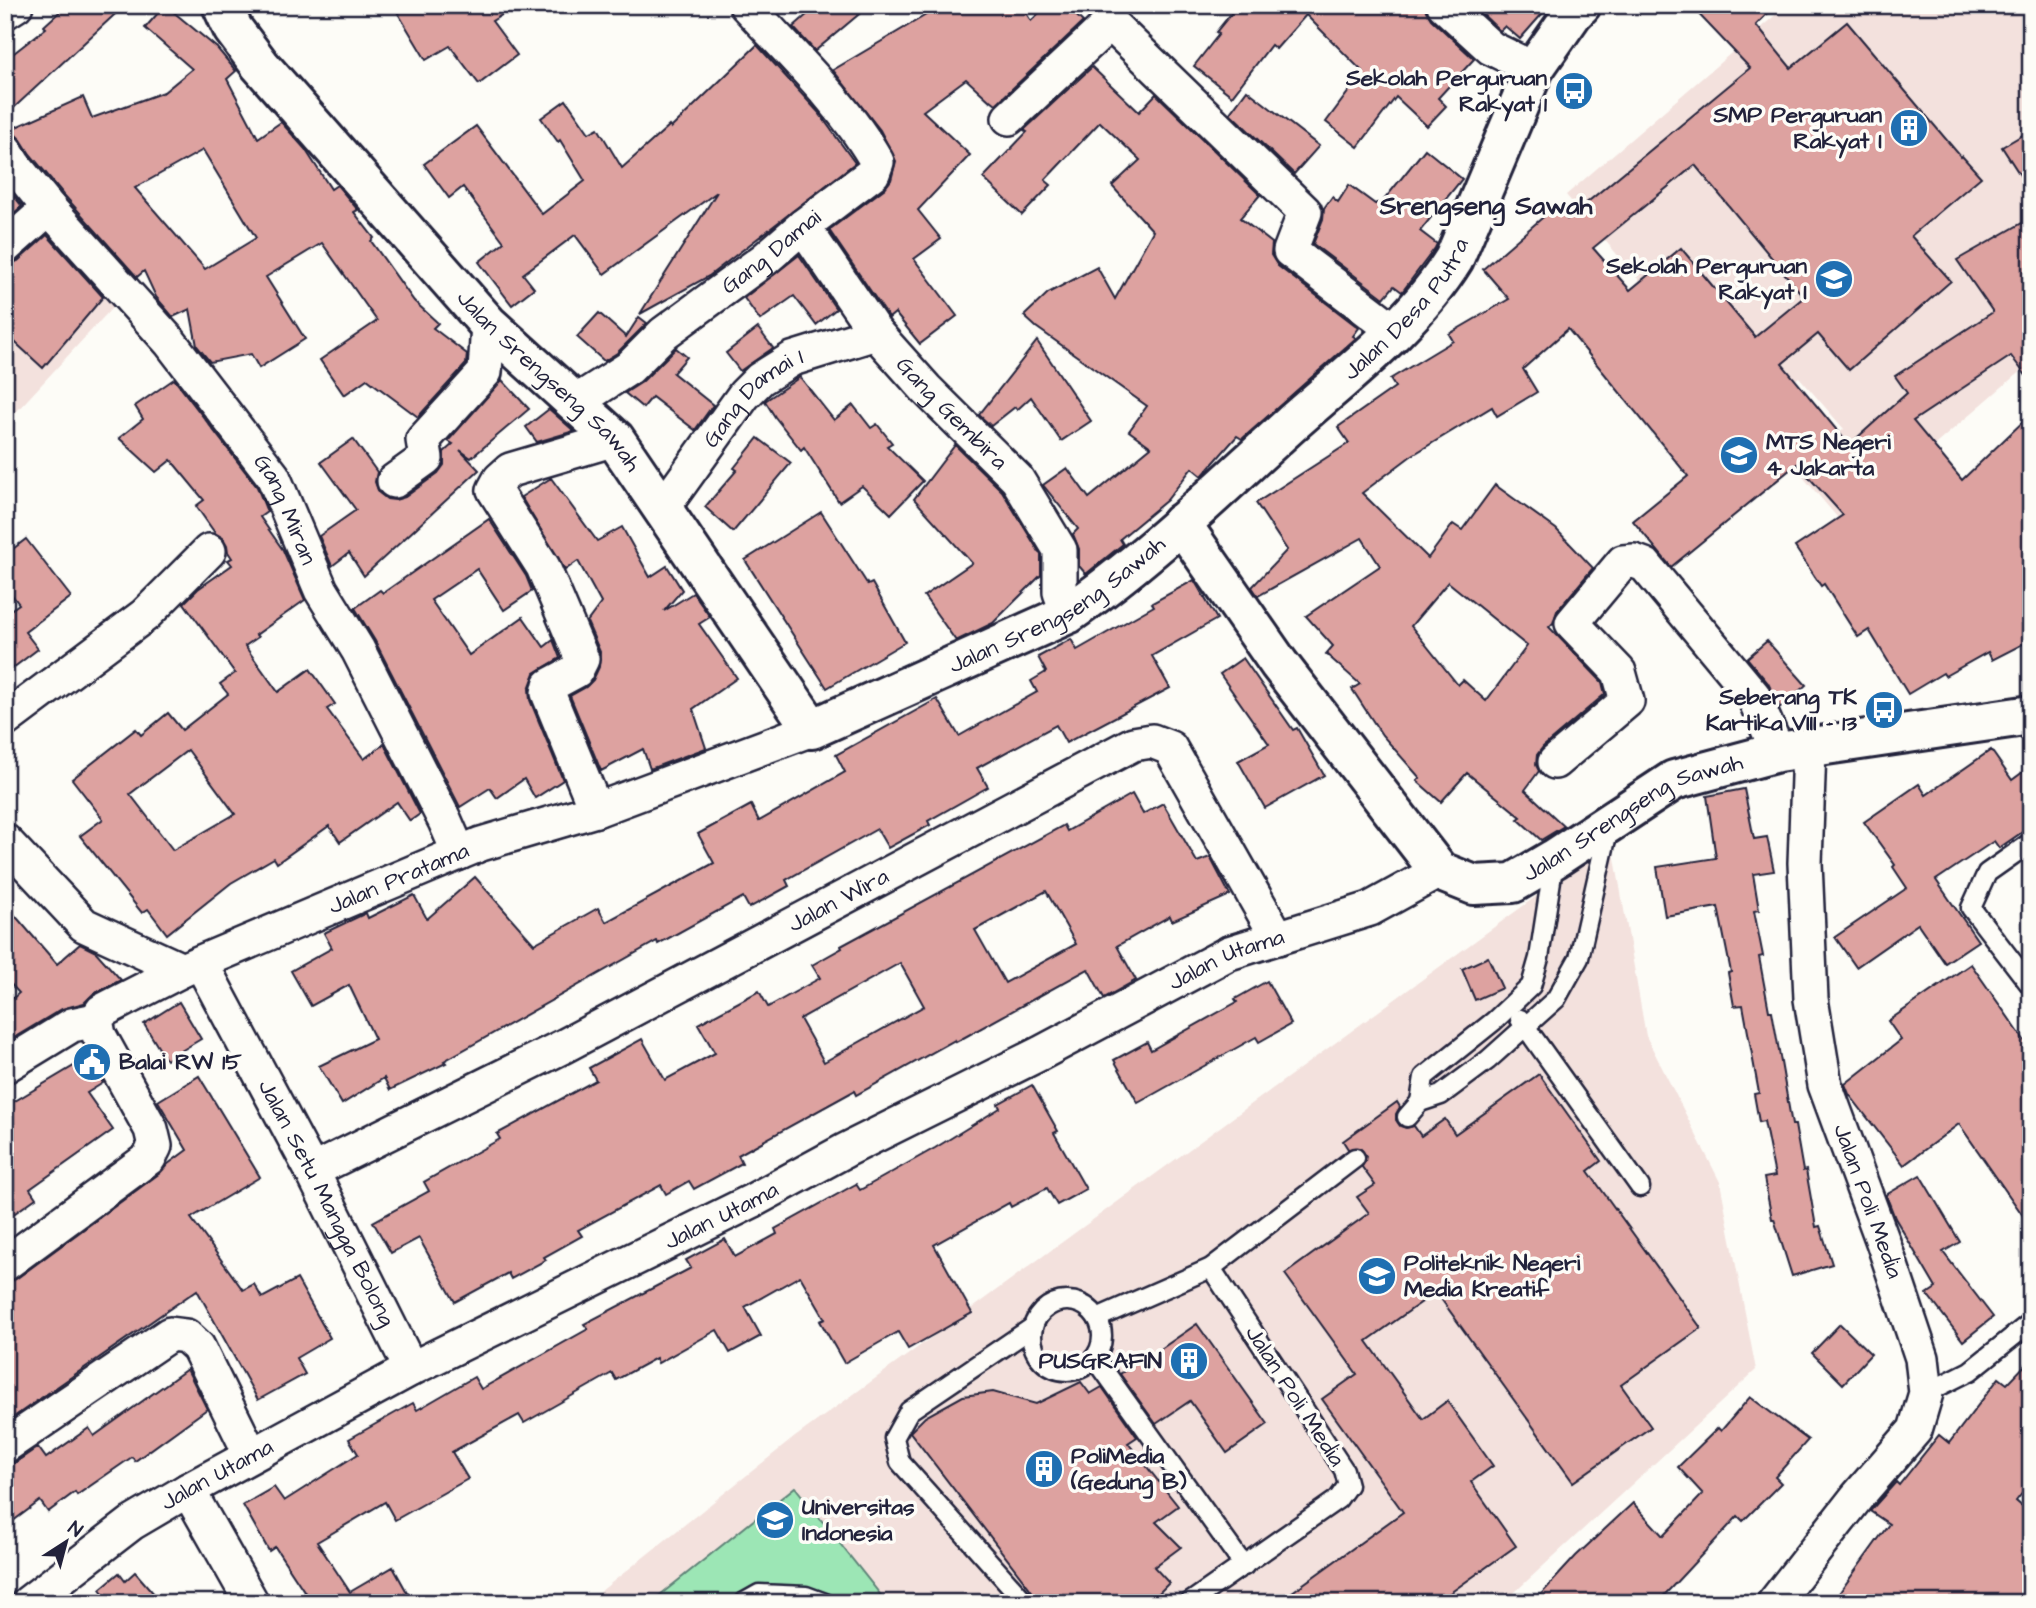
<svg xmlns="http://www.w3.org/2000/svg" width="2036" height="1608" font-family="'Architects Daughter',sans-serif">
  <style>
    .built { fill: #f3e1dd }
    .green { fill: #9ce6b5; stroke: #5f8478; stroke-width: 2 }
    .building { fill: #dda2a0; stroke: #22223b; stroke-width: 2; fill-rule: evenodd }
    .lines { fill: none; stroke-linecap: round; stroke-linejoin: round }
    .lane-casing { stroke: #22223b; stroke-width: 23 }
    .street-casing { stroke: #22223b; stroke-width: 38 }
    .secondary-casing { stroke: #22223b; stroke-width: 44 }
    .lane { stroke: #fdfcf7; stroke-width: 18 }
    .street { stroke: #fdfcf7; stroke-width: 33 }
    .secondary { stroke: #fdfcf7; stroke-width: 38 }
    .labels { text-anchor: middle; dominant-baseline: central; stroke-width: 7; stroke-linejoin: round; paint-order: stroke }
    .poi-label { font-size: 23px; font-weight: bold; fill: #22223b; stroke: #fdfcf7; text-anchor: end }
    .street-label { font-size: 23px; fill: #22223b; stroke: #fdfcf7 }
    .quarter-label { font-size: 26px; font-weight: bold; fill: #22223b; stroke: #fdfcf7 }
  </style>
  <rect width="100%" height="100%" fill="#fdfcf7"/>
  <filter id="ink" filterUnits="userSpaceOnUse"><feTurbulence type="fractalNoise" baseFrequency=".0143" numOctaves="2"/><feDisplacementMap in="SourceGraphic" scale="14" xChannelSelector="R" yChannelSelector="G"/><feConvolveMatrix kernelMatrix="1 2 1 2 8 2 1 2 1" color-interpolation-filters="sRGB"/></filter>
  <g filter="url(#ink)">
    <g class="built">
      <path d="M1787 5H2031V362L1843 524 1797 470 1844 429 1799 377 1755 415 1566 195Z"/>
      <path d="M49 216 123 296 5 424V254Z"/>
      <path d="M1612 841 1646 1036 1720 1182 1756 1370 1503 1603H586L795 1437Z"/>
    </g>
    <path class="green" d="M795 1487 887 1603H650Z"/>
    <g class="building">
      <path d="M67 5H125L5 116V60L46 28 44 26Z"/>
      <path d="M165 5 217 48 236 71 227 79 258 138 281 122 305 149 331 189 337 185 358 210 354 212 374 238 371 241 414 301 438 323 433 328 467 354 466 364 418 417 367 379 344 395 320 360 377 321 322 243 266 277 305 339 259 368 251 354 210 362 197 346 190 309 173 317 156 297 144 271 137 277 64 195 30 154 21 140 15 134 7 131 83 97 92 118 164 92 192 69 145 28ZM203 150 256 238 205 269 135 188Z"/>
      <path d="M393 5H518L492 21 517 55 479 84 450 46 426 60Z"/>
      <path d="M818 5H870L815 51 793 27Z"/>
      <path d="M943 5H1021L1031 21 1047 5H1065L1083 22 996 104 991 100 990 101 966 79 923 111 970 155 918 210 941 239 914 259 957 316 920 344 895 313 889 318 829 230 885 188 891 180 896 161 880 130 833 70Z"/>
      <path d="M1238 5H1425L1426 11 1431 19 1474 59 1438 98 1446 106 1427 126 1396 97 1358 147 1326 122 1363 72 1306 15 1276 49 1271 45 1232 96 1194 66 1219 34 1216 32Z"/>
      <path d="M1473 5H1550L1520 39 1505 26 1500 31Z"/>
      <path d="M1690 5H1776L1756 25 1791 68 1847 22 1961 157 1962 156 1981 177 1911 236 1951 281 1849 370 1818 334 1782 364 1849 445 1907 393 1895 376 1993 312 1957 260 2031 218V382L2011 356 1913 421 1962 480 2031 414V640L1992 660 1988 652 1945 676 1943 673 1908 694 1869 630 1858 637 1824 584 1821 586 1795 547 1843 515 1797 464 1671 567 1633 521 1688 476 1568 329 1523 369 1537 392 1497 416 1492 407 1411 456 1362 493 1428 558 1453 524 1462 530 1495 485 1556 529 1593 568 1557 611 1553 623 1549 627 1602 682 1605 694 1543 747 1537 755 1536 765 1539 771 1525 790 1564 826 1541 840 1518 819 1521 817 1467 773 1441 802 1417 781 1420 778 1382 735 1352 689 1360 684 1326 654 1333 646 1306 616 1380 566 1362 538 1258 596 1252 587 1287 550 1256 503 1349 443 1338 427 1395 387 1390 379 1453 341 1449 334 1509 299 1483 269 1556 206 1567 219 1750 68ZM1695 165 1804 297 1755 337 1681 248 1630 290 1593 248ZM1448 582 1527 646 1486 701 1463 680 1458 685 1411 626Z"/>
      <path d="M757 45 819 113 855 163 709 276 640 314 717 192 604 274 575 235 523 274 534 288 512 305 479 262 504 242 463 187 449 198 424 164 476 126 542 214 585 181 560 140 558 142 541 118 566 100 589 133 598 128 622 168 669 126 671 128Z"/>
      <path d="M1092 67 1139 112 1156 94 1260 195 1240 218 1272 243 1271 255 1278 266 1359 328 1353 336 1356 338 1242 439 1237 436 1202 476 1192 468 1167 500 1120 539 1123 544 1086 574 1079 566V549L1073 534 1078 529 1043 485 1067 468 1089 498 1151 447 1129 431 1147 406 1036 327 1024 316 1048 293 1097 267 1115 299 1153 231 1112 186 1140 160 1100 122 1045 180 1051 185 1022 215 983 178 1027 132 1024 130Z"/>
      <path d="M1247 90 1319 146 1294 174 1230 113Z"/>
      <path d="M2031 130V192L2002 147Z"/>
      <path d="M1425 149 1462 179 1420 231 1437 244 1435 248 1402 292 1394 286 1384 298 1313 244 1323 219 1324 208 1332 197 1338 202 1349 185 1375 204 1377 203 1380 205Z"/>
      <path d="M5 185 22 206 5 221Z"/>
      <path d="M47 235 103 297 43 368 5 333V266L18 261Z"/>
      <path d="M799 255 836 309 816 325 794 296 760 320 744 298Z"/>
      <path d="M599 313 626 337 639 317 647 323 617 353 604 361 577 337Z"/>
      <path d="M758 328 773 348 740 371 726 353Z"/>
      <path d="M1037 341 1091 421 1061 441 1031 397 1017 410 1015 407 991 426 979 415Z"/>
      <path d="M676 348 687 357 673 373 713 405 695 430 652 397 643 408 625 393 642 382Z"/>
      <path d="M800 377 834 420 853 405 871 428 877 424 892 443 887 446 923 481 891 514 862 486 839 502 804 447 801 450 775 417 765 401Z"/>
      <path d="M174 379 257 487 267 512 260 517 283 550 305 600 256 635 258 637 245 646 278 692 310 669 335 704 327 709 364 759 384 744 420 814 410 821 397 802 340 842 329 826 277 863 274 858 231 883 167 934 148 909 142 913 80 836 103 819 72 779 136 729 141 735 168 713 182 730 228 694 220 684 235 673 184 603 198 589 232 565 228 560 232 558 228 552 227 545 223 538 215 533 196 506 204 500 171 460 156 472 119 438 143 419 135 406ZM188 750 235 814 173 850 130 794Z"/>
      <path d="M502 380 529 409 471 458 460 450 479 470 364 576 349 553 332 566 319 536 356 510 321 462 353 439 377 472 375 482 379 493 387 499 395 500 405 497 438 473 444 465V452L453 444 448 441Z"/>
      <path d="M549 409 574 431 537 442 526 427Z"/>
      <path d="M758 438 791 463 733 532 705 507 737 470 734 468Z"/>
      <path d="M955 445 1002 491 1041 555V575L993 623 956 641 924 596 972 563 914 499Z"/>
      <path d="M551 478 597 541 622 527 650 577 667 566 682 590 664 611 693 593 710 617 699 624 737 678 693 709 706 748 650 769 643 749 601 771 570 696 586 687 593 680 599 667 600 652 587 622 601 603 578 561 565 570 521 497Z"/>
      <path d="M821 512 868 585 872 583 905 642 827 688 745 560Z"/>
      <path d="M489 519 526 576 532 591 504 610 477 569 431 600 469 655 523 617 544 647 553 640 560 658 535 673 529 689 530 700 563 780 535 798 524 779 497 798 490 788 460 807 375 641 355 608 380 590 383 593Z"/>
      <path d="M26 539 71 597 25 632 38 649 5 674V607L9 611 19 604 5 586V555Z"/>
      <path d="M1194 580 1217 619 1152 656 1170 688 1066 743 1056 725 977 768 988 787 928 821 930 825 888 848 877 829 786 880 789 886 749 908 743 897 658 944 657 941 444 1061 446 1063 390 1090 384 1078 342 1104 319 1066 375 1039 349 985 311 1006 291 971 332 948 324 933 366 913 368 918 414 895 427 919 475 877 534 944 598 908 606 922 714 863 698 834 751 805 759 821 845 772 836 755 937 699 959 736 1037 692 1031 681 1046 672 1038 657 1071 639 1077 650 1154 606 1152 603Z"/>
      <path d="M1767 641 1806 685 1780 708 1768 683 1747 658Z"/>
      <path d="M1243 658 1293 730 1297 728 1324 775 1265 808 1238 761 1269 744 1220 674Z"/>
      <path d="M1991 750 2012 780 2031 766V826L1999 848 1994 841 1936 880 1978 941 1945 963 1918 924 1856 967 1835 937 1907 888 1893 867 1895 865 1864 822 1919 784 1926 795Z"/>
      <path d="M1744 789 1754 839 1767 837 1774 871 1753 874 1759 910 1754 911 1763 956 1759 957 1769 1011H1772L1792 1125H1795L1803 1171 1806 1170 1816 1227 1820 1226 1832 1264 1792 1276 1774 1219H1772L1764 1178 1775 1176 1764 1121 1759 1122 1754 1094 1759 1093 1743 1005 1734 1006 1728 973 1731 972 1718 907 1665 916 1657 867 1716 858 1707 796Z"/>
      <path d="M1132 794 1143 814 1163 803 1197 862 1210 857 1230 895 1172 921 1170 916 1117 946 1136 980 1104 998 1088 969 956 1042 955 1040 856 1095 854 1091 738 1155 742 1163 694 1189 689 1181 666 1194 661 1185 578 1230 582 1236 544 1257 546 1260 511 1279 508 1273 455 1302 419 1238 391 1253 373 1222 429 1191 424 1182 500 1139 497 1134 596 1080 589 1068 642 1039 665 1080 715 1053 698 1024 759 991 768 1007 820 978 812 965 842 948 841 946 1064 825 1067 831ZM1046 891 1076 944 1005 983 975 930ZM900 963 924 1006 824 1062 800 1019Z"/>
      <path d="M5 904 57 964 80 944 96 952 121 980 93 994 84 1003 62 1009 5 1043V1005L19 993 5 978Z"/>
      <path d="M1488 957 1502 988 1475 1000 1462 969Z"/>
      <path d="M1971 964 2031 1050V1227L1959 1124 1904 1165 1849 1094 1845 1084 1901 1040 1888 1021Z"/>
      <path d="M1267 981 1291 1024 1259 1042 1256 1037 1138 1103 1114 1060 1147 1042 1151 1050 1237 1002 1235 999Z"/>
      <path d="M179 1002 201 1039 166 1060 144 1024Z"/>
      <path d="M89 1057 103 1083 87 1093 113 1130 30 1189 36 1198 5 1220V1107Z"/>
      <path d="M1539 1074 1601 1161 1588 1171 1701 1328 1621 1385 1651 1427 1573 1482 1436 1292 1367 1341 1423 1419 1447 1401 1493 1466 1471 1482 1516 1546 1436 1603H1277L1403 1512 1322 1399 1357 1374 1285 1274 1369 1213 1357 1197 1375 1185 1362 1167 1366 1156 1360 1148 1348 1149 1343 1141 1397 1102 1400 1107 1396 1114V1120L1400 1126 1406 1128 1414 1126 1421 1136 1445 1119 1455 1134Z"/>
      <path d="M199 1076 260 1177 191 1218 243 1290 254 1284 262 1298 297 1279 330 1338 296 1358 305 1374 258 1400 197 1290 5 1423V1284L16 1279 160 1173 168 1164 187 1150 158 1101Z"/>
      <path d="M1032 1085 1058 1131 1054 1133 1086 1189 1057 1205 1047 1188 1011 1207 1009 1203 934 1245 972 1313 908 1349 898 1332 844 1363 820 1321 825 1319 800 1276 745 1307 761 1336 730 1353 717 1330 658 1363 656 1358 616 1380 612 1373 524 1423 519 1415 452 1452 468 1479 395 1520 385 1502 317 1542 350 1592 393 1567 413 1603H312L275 1547 269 1551 243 1505 274 1487 284 1501 358 1454 349 1439 413 1403 417 1410 474 1377 481 1389 588 1329 584 1324 691 1268 686 1260 725 1239 735 1257 777 1234 775 1229 856 1184 860 1190 935 1148 1000 1108 998 1104Z"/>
      <path d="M1920 1175 1960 1242 1943 1252 1993 1317 1963 1341 1927 1294 1936 1288 1895 1218 1886 1195Z"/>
      <path d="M1197 1324 1268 1424 1227 1453 1190 1401 1156 1424 1120 1374 1141 1359 1142 1362Z"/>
      <path d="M1840 1324 1871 1354 1843 1384 1812 1353Z"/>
      <path d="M2031 1359V1482L2016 1501 2031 1514V1603H1832L1889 1524 1870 1511 1872 1509 1896 1482 1899 1485 1939 1435 1949 1443 1999 1378 2007 1384Z"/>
      <path d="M187 1369 207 1409 135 1461 132 1457 77 1495 75 1492 48 1512 40 1501 5 1527V1465L16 1462 38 1447 46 1458 89 1428 94 1436Z"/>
      <path d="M1081 1382 1090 1394 1102 1387 1137 1437 1128 1443 1178 1506 1156 1522 1181 1547 1154 1567 1169 1583 1149 1603H1041L910 1432 925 1417 963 1396 993 1392 1036 1404Z"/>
      <path d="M1750 1397 1808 1440 1775 1477 1781 1483 1743 1521 1738 1516 1657 1603H1533L1576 1556 1633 1503 1663 1536 1703 1494 1678 1467 1718 1428 1721 1431Z"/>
      <path d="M135 1572 162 1603H100L106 1597 100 1589 119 1573 125 1581Z"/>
    </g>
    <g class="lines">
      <g class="lane-casing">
        <g id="lane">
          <path d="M2031 842 1987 873 1971 908 2031 986"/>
          <path d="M1520 1019 1640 1187"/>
          <path d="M1420 1102 1424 1077 1494 1021 1531 986 1539 958 1554 861"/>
          <path d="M1407 1117 1420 1102 1441 1095 1488 1060 1556 999 1579 958 1609 826"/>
          <circle cx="1067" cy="1336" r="35"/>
          <path d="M1097 1318 1211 1268 1355 1158"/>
          <path d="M1095 1358 1244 1566"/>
          <path d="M1926 1393 1970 1371 2031 1322"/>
          <path d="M743 1603 759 1594 806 1596 825 1603"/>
          <path d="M1026 1603 900 1462 894 1438 909 1411 1033 1327"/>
          <path d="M1189 1603 1338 1499 1348 1485 1344 1470 1211 1268"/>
        </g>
      </g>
      <g class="street-casing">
        <g id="street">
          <path d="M1444 5 1491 48 1534 69"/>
          <path d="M5 12 16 5"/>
          <path d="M1009 118 1110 23 1305 212 1290 251 1395 331"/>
          <path d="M5 150 14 165 49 208 5 247"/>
          <path id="s1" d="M49 208 170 342 273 476 321 590 358 650 445 821 459 853"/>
          <path id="s2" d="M803 226 876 333 926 389 1017 479 1060 550V592L1068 614"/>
          <path id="s3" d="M576 402 629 368 664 333 765 259 803 226 873 173 877 162C847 107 789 52 746 5"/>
          <path d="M394 481 426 458 423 440 485 372 488 324"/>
          <path id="s4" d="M663 508 744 395 760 379 792 359 876 333"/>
          <path d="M5 720 145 615 209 551"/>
          <path d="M1555 762 1627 701 1619 672 1572 623 1623 562 1634 561 1645 565 1753 695 1778 752"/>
          <path d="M596 810 548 693 550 685 576 671 582 659 543 567 494 490 500 479 510 470 615 439"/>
          <path d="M5 841 84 925 182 970"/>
          <path id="s5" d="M201 963 312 1171 411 1369"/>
          <path id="s6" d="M96 1020 102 1011 182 970 459 853 481 844 596 810 812 729"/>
          <path d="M5 1066 72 1025 96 1020"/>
          <path id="s7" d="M312 1171 564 1046 1133 744 1152 741 1170 748 1278 938"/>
          <path d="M5 1264 149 1158 155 1146 151 1129 99 1035 96 1020"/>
          <path d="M5 1446 170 1334 186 1336 198 1347 251 1455"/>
          <path d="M188 1490 252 1603"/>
          <path id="s8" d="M28 1603 132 1523 188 1490 411 1369 752 1201 846 1150 1041 1053 1229 953 1370 909 1439 871"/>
          <path d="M1774 1603 1857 1497 1915 1430 1926 1393 1922 1358 1883 1242 1825 1085 1811 999 1805 863 1809 748"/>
        </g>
      </g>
      <g class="secondary-casing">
        <g id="secondary">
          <path id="s9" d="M222 5 233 29 260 65 488 324 615 439 812 729 1068 614C1148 559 1218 490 1290 425 1347 374 1413 325 1454 259L1534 69 1573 13 1581 5"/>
          <path id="s10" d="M1181 523 1279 664 1439 871 1474 885 1513 883 1554 859 1674 780 1778 752 2031 715"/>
        </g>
      </g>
      <use href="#lane" class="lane"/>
      <use href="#street" class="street"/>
      <use href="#secondary" class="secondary"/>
    </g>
  </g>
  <defs>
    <g id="bus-disc" transform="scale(2.0125)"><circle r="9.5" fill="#1f6fb2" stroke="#fdfcf7"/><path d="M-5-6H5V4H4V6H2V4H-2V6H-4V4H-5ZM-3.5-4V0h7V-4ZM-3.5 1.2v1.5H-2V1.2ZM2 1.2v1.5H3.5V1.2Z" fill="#fff"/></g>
    <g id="building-disc" transform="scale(2.0125)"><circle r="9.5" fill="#1f6fb2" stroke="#fdfcf7"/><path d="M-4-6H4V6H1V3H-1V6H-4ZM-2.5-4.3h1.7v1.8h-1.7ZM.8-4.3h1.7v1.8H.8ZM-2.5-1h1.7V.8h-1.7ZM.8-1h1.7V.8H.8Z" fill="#fff"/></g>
    <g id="school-disc" transform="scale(2.0125)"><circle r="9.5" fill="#1f6fb2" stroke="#fdfcf7"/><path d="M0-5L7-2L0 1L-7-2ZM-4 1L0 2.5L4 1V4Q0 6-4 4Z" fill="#fff"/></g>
    <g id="civic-disc" transform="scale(2.0125)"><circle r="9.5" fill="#1f6fb2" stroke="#fdfcf7"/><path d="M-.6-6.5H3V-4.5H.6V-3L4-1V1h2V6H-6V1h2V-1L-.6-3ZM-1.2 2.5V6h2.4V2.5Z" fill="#fff"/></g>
    <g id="university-disc" transform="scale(2.0125)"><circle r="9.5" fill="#1f6fb2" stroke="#fdfcf7"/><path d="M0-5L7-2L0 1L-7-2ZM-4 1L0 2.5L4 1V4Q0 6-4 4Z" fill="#fff"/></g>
  </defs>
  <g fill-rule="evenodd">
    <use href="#bus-disc" x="1574" y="91"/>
    <use href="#building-disc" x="1909" y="128"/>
    <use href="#school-disc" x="1834" y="279"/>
    <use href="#school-disc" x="1739" y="455"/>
    <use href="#bus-disc" x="1884" y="710"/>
    <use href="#civic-disc" x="92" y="1062"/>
    <use href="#university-disc" x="1377" y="1276"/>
    <use href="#building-disc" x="1189" y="1361"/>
    <use href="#building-disc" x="1044" y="1469"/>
    <use href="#university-disc" x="775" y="1520"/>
  </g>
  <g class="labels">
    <g class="poi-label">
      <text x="1547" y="78">Sekolah Perguruan<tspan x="1547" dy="26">Rakyat 1</tspan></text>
      <text x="1882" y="115">SMP Perguruan<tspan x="1882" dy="26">Rakyat I</tspan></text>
      <text x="1807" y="266">Sekolah Perguruan<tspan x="1807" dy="26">Rakyat I</tspan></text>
      <text x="1766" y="442" text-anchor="start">MTS Negeri<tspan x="1766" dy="26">4 Jakarta</tspan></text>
      <text x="1857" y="697">Seberang TK<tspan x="1857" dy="26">Kartika VIII - 13</tspan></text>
      <text x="119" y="1062" text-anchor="start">Balai RW 15</text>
      <text x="1404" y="1263" text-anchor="start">Politeknik Negeri<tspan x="1404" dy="26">Media Kreatif</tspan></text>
      <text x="1162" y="1361">PUSGRAFIN</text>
      <text x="1071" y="1456" text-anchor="start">PoliMedia<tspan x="1071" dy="26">(Gedung B)</tspan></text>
      <text x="802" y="1507" text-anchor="start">Universitas<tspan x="802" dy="26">Indonesia</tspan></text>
    </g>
    <g class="street-label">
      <text stroke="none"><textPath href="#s3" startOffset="247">Gang Damai</textPath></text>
      <text stroke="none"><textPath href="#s9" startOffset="1676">Jalan Desa Putra</textPath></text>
      <text stroke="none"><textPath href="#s9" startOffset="500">Jalan Srengseng Sawah</textPath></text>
      <text stroke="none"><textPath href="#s4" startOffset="144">Gang Damai I</textPath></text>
      <text stroke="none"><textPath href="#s2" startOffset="240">Gang Gembira</textPath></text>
      <text stroke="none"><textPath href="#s1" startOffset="385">Gang Miran</textPath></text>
      <text stroke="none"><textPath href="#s9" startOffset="1214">Jalan Srengseng Sawah</textPath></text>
      <text stroke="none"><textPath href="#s10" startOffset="648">Jalan Srengseng Sawah</textPath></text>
      <text stroke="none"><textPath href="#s6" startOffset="336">Jalan Pratama</textPath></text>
      <text stroke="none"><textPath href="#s7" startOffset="592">Jalan Wira</textPath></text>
      <text stroke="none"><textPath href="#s8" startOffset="1363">Jalan Utama</textPath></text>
      <text transform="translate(1868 1201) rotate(70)">Jalan Poli Media</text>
      <text stroke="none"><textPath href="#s5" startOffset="271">Jalan Setu Mangga Bolong</textPath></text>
      <text stroke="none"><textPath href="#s8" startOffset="796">Jalan Utama</textPath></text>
      <text transform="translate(1295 1396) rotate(57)">Jalan Poli Media</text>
      <text stroke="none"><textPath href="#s8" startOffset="229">Jalan Utama</textPath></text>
    </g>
    <g class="quarter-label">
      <text x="1486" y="206">Srengseng Sawah</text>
    </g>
  </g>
  <rect width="2036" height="1608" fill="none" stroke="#fdfcf7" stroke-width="28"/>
  <rect x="14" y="14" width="2008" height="1580" fill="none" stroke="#22223b" stroke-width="2.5" filter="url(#ink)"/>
  <g transform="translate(66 1542) rotate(36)" stroke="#fdfcf7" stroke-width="5" paint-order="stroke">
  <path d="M0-5L12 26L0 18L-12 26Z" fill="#22223b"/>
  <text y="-10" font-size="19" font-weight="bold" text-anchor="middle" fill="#22223b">N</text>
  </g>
</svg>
